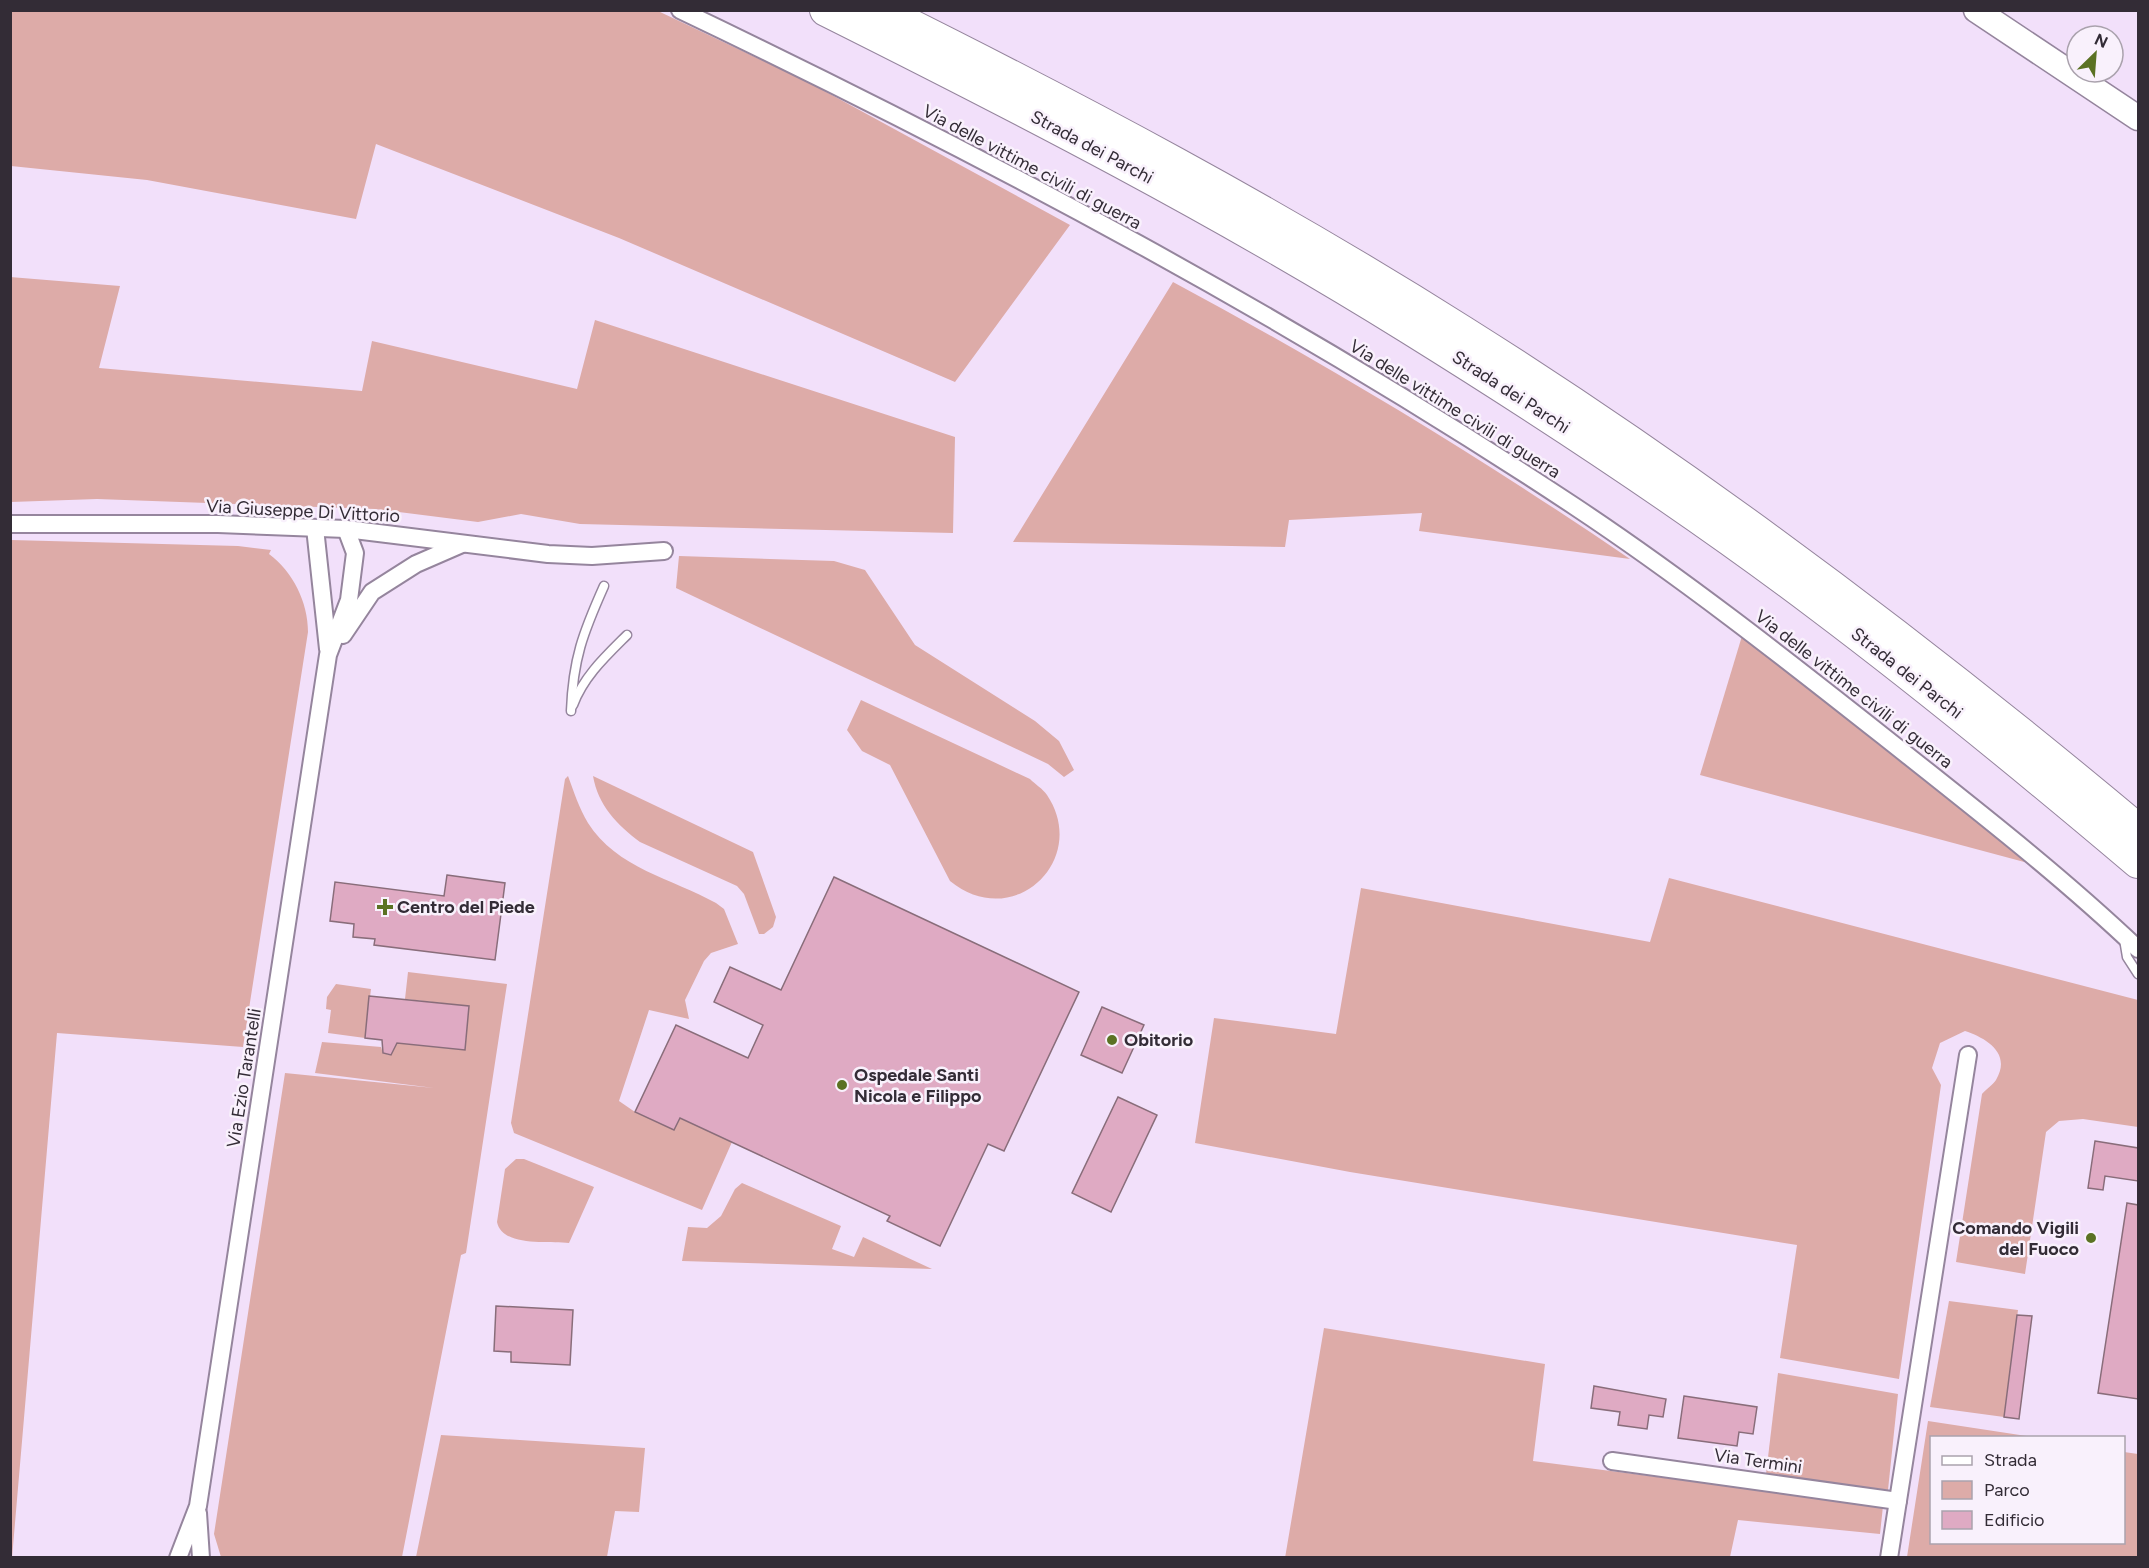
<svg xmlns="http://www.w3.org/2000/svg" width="2149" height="1568" font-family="Figtree,sans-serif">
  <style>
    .green { fill: #ddaba8 }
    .building { fill: #dfaac3; stroke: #896d7a; stroke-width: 1.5 }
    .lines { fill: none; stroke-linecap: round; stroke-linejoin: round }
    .lane-casing { stroke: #95859d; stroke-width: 11 }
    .street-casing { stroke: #95859d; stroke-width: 20 }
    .secondary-casing { stroke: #95859d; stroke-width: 27 }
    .highway-casing { stroke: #95859d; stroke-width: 34 }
    .lane { stroke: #fff; stroke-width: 8 }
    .street { stroke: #fff; stroke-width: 16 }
    .secondary { stroke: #fff; stroke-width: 24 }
    .highway { stroke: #fff; stroke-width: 32 }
    .poi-dot { fill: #5b7223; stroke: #f9f1fc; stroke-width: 2 }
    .labels { text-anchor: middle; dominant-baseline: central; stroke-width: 5; stroke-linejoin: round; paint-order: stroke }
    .street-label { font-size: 18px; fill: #332c36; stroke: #f9f1fc }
    .poi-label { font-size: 18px; font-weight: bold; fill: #332c36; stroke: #f9f1fc; text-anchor: start }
  </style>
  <rect width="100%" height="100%" fill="#f2e0fa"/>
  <g class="green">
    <path d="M11 10 658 11 808 82 1070 225 955 382 619 238 376 144 356 219 147 180 11 166Z"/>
    <path d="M10 277 120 286 99 368 362 391 372 341 577 389 595 320 955 437 953 533 580 524 521 514 478 522 375 509 97 499 11 502Z"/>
    <path d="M1173 282C1330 366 1482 458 1630 559L1419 531 1422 513 1289 520 1285 547 1013 542Z"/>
    <path d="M11 540 238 546 271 550 269 554C293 572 308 602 308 632L243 1047 57 1033 12 1558Z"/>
    <path d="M679 556 834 561 865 570 915 645 1035 721 1059 741 1074 770 1064 777 1048 764 676 588Z"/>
    <path d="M1742 636 2028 863 1700 775Z"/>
    <path d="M861 700 1030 779C1035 784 1043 789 1047 795 1090 859 1014 933 950 881L890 765 862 751 847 730Z"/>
    <path d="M568 776C574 792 579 808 588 823 616 868 673 879 716 903L724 909 738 944 711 953 704 961 685 1000 689 1019 649 1010 619 1101 635 1112 674 1130 680 1118 732 1142 702 1210 514 1133 511 1123 565 779Z"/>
    <path d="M593 776 753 852 776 917 773 927 764 934H759L744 894 737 886 640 842C617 825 598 805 593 776Z"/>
    <path d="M1669 878 2138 1000V1127L2083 1119 2059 1121 2046 1132 2025 1274 1956 1262 1982 1094C1986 1089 1993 1085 1996 1080 2012 1053 1986 1038 1965 1031L1940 1043 1932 1068 1941 1085 1899 1379 1780 1358 1797 1245 1350 1172 1195 1143 1214 1018 1336 1034 1361 888 1650 942Z"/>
    <path d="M408 972 507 984 466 1253 461 1255 402 1557H221L214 1534 216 1521 285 1073 434 1088 315 1073 322 1042 381 1047 383 1053 390 1055 397 1043 465 1050 469 1006 405 999Z"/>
    <path d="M336 984 371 989 365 1038 328 1033 331 1010 326 1009 327 997Z"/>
    <path d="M516 1159H524L594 1187 569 1243C548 1241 502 1247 497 1222L505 1169Z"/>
    <path d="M742 1183 841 1226 832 1249 854 1257 863 1237 932 1269 682 1261 688 1227 707 1228 721 1216 735 1189Z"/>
    <path d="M1949 1301 2018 1310 2004 1417 1930 1407Z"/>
    <path d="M1324 1328 1545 1364 1533 1461 1883 1506 1880 1534 1738 1520 1730 1557 1285 1558Z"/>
    <path d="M1778 1373 1898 1394 1888 1490 1766 1474Z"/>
    <path d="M1928 1421 2033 1437 1932 1438V1542H2124V1452L2138 1454V1557H1907Z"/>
    <path d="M441 1435 645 1448 639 1512 615 1511 607 1557H416Z"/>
  </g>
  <g class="building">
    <path d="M447 875 505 883 495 960 374 945 375 939 353 937 354 924 330 921 335 882 444 896Z"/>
    <path d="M834 877 1079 992 1004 1151 988 1144 940 1246 887 1221 890 1216 680 1118 674 1130 635 1112 676 1025 748 1058 763 1025 714 1002 730 967 781 990Z"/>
    <path d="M369 996 469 1006 465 1050 397 1043 391 1055 383 1053 382 1040 365 1038Z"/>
    <path d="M1102 1007 1144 1025 1122 1073 1081 1055Z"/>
    <path d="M1118 1097 1157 1115 1111 1212 1072 1193Z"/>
    <path d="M2095 1141 2138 1148V1181L2105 1176 2103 1190 2088 1188Z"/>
    <path d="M2127 1203 2138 1205V1399L2098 1393Z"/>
    <path d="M496 1306 573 1310 570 1365 511 1362V1352L494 1351Z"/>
    <path d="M2017 1315 2032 1316 2019 1419 2004 1417Z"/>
    <path d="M1594 1386 1666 1399 1663 1417 1649 1415 1647 1429 1618 1425 1620 1412 1591 1408Z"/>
    <path d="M1684 1396 1757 1407 1753 1434 1739 1432 1737 1446 1678 1438Z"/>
  </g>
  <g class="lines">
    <g class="lane-casing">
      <g id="lane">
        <path d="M573 705C584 676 606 656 627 635"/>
        <path d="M571 711C573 659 583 633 604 586"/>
        <path d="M2124 939 2127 957 2138 974"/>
      </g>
    </g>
    <g class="street-casing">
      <g id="street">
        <path d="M680 10C988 157 1290 318 1574 506 1681 577 1783 657 1883 736 1970 805 2058 873 2138 949"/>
        <path d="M10 524H218L346 529 548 554 592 556 664 551"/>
        <path d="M315 528 328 649"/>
        <path d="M343 635 372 592 416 564 462 544"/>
        <path d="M1612 1461 1898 1501"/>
        <path d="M198 1513 201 1558"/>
        <path d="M178 1558 198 1506 328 655 349 600 355 553 346 529"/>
        <path d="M1889 1558 1968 1055"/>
      </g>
    </g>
    <g class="secondary-casing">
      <path id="secondary" d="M1976 10 2138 118"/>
    </g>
    <g class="highway-casing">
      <g id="highway">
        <path d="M826 10C1024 109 1220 210 1408 327 1548 414 1687 505 1819 605 1928 687 2034 774 2138 862"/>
        <path d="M880 10C1079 109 1275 213 1463 332 1701 482 1923 650 2138 830"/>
      </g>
    </g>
    <use href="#lane" class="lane"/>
    <use href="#street" class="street"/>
    <use href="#secondary" class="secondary"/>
    <use href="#highway" class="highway"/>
  </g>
  <g class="poi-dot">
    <path d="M382 898h6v6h6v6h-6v6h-6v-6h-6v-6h6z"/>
    <circle cx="1112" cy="1040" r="6"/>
    <circle cx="842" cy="1085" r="6"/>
    <circle cx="2091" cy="1238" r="6"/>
  </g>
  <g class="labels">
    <g class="street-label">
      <text transform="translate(1092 147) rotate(28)">Strada dei Parchi</text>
      <text transform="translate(1032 167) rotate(28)">Via delle vittime civili di guerra</text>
      <text transform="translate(1511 392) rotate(33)">Strada dei Parchi</text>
      <text transform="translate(1455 409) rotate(32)">Via delle vittime civili di guerra</text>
      <text transform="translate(303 511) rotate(3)">Via Giuseppe Di Vittorio</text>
      <text transform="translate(1907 673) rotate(38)">Strada dei Parchi</text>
      <text transform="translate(1854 689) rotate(38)">Via delle vittime civili di guerra</text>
      <text transform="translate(244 1078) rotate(-81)">Via Ezio Tarantelli</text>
      <text transform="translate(1758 1461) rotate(8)">Via Termini</text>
    </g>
    <g class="poi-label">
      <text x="397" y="907">Centro del Piede</text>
      <text x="1124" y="1040">Obitorio</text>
      <text x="854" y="1075">Ospedale Santi<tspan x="854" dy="21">Nicola e Filippo</tspan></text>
      <text x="2079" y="1228" text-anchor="end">Comando Vigili<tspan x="2079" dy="21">del Fuoco</tspan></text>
    </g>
  </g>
  <rect width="2149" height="1568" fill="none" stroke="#332c36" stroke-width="24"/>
  <rect x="1930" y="1436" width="195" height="108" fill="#f9f1fc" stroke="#aaa2ad" stroke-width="1.5"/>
  <rect x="1942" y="1456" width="30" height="9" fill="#ffffff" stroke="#aaa2ad" stroke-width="1.5"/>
  <text x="1984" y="1466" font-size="18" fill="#332c36">Strada</text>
  <rect x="1942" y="1481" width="30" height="18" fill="#ddaba8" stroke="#aaa2ad" stroke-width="1.5"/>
  <text x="1984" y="1496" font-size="18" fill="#332c36">Parco</text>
  <rect x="1942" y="1511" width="30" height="18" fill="#dfaac3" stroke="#aaa2ad" stroke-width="1.5"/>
  <text x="1984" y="1526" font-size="18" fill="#332c36">Edificio</text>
  <g transform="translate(2095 54) rotate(25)"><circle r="28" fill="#f9f1fc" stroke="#aaa2ad" stroke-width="1.5"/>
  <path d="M0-4.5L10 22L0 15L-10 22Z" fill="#5b7223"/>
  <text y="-9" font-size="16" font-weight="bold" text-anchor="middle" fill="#332c36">N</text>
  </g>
</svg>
